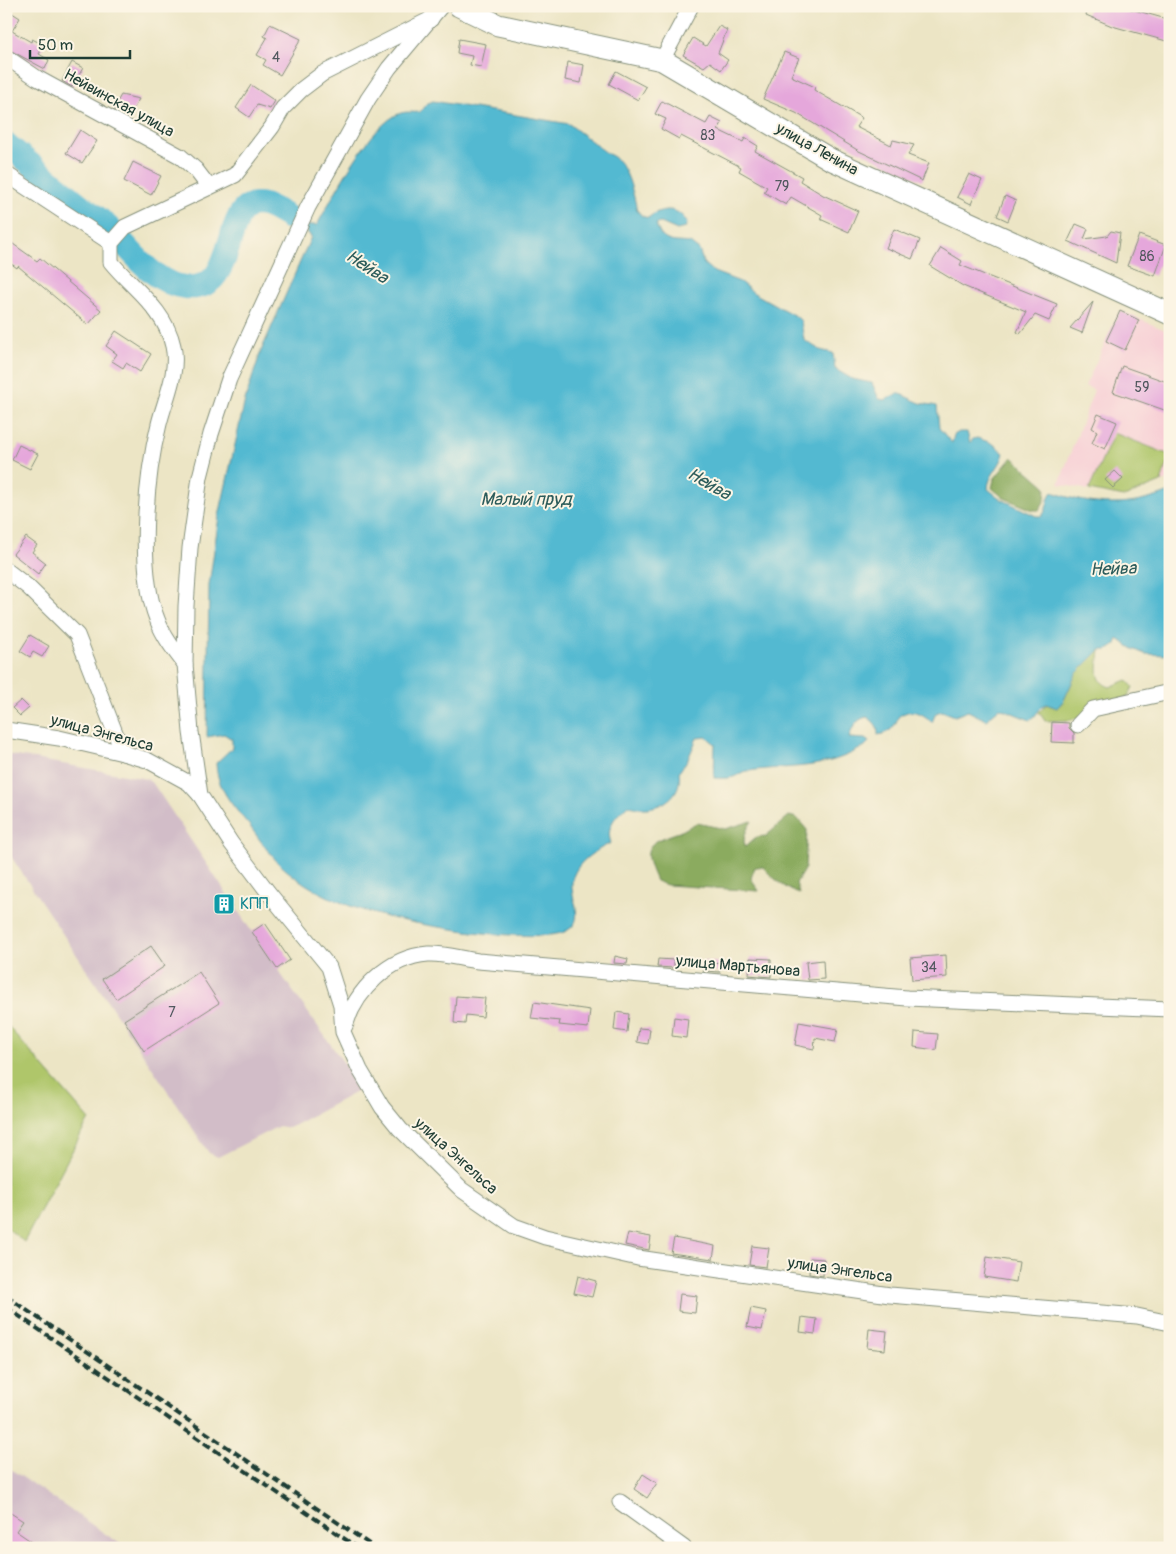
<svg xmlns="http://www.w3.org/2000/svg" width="1176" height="1554" font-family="Pangolin,sans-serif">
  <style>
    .built { fill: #f7cfd5 }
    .industrial { fill: #d2bdc8 }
    .green { fill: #afc66b; stroke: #678250 }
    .forest { fill: #8bab5f; stroke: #55744a }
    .water { fill: #53b9d1; stroke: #397b82 }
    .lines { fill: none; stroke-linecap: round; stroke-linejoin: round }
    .river { stroke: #53b9d1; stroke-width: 24 }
    .building { fill: #e5a7db }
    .street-casing { stroke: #86917c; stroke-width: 17 }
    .secondary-casing { stroke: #86917c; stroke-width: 23 }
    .street { stroke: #fff; stroke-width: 15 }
    .secondary { stroke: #fff; stroke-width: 21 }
    .rail { stroke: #1f3d34; stroke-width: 4; stroke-dasharray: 8 4; stroke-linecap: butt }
    .labels { text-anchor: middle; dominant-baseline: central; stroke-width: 4; stroke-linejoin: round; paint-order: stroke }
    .number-label { font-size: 14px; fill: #50585e }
    .street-label { font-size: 16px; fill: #1f3d34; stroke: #fcf5e5 }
    .culture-label { font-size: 16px; fill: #0d838f; stroke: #fcf5e5; text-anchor: start }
    .water-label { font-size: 18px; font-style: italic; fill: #2c5c5b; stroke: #fcf5e5 }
  </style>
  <rect width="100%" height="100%" fill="#fcf5e5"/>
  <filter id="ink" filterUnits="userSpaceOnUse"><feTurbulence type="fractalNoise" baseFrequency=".02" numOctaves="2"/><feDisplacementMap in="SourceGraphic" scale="10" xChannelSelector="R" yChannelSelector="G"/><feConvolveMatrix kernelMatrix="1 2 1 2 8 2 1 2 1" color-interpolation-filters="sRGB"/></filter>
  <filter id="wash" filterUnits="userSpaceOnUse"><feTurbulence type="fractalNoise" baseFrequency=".0096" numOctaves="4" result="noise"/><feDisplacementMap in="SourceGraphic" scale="20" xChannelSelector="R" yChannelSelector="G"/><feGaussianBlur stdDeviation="1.12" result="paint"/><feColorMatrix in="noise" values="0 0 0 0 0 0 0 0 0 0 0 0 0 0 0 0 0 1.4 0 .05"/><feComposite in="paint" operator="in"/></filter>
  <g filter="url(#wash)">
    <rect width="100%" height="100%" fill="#ece5c5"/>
    <path class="built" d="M1120 311 1170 332V479L1124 497 1059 484 1094 390 1085 386Z"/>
    <g class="industrial">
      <path d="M6 754 147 779 154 785 252 932 265 923 290 960 278 970 360 1086 358 1091 289 1128 279 1126 218 1157 209 1153 6 849Z"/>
      <path d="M6 1466 126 1548H6Z"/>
    </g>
    <g class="green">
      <path d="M1114 433 1170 455 1161 482 1124 497 1089 490Z"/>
      <path d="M1100 650C1099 663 1093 682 1110 687L1127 680 1133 687 1128 697 1071 720 1045 721 1039 712 1047 704 1057 708 1064 700 1076 674Z"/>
      <path d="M6 1024 89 1119 24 1242 6 1227Z"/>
    </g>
    <g class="forest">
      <path d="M1012 457 1046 487 1045 500 1039 510H1033L1004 498 992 488 994 479Z"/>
      <path d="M789 816 797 818 807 830 805 868 796 883 799 894C784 888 773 878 763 867H755L751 878 759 891 667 885 656 881C640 846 647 843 679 832 685 830 691 825 697 823L725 829 752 821C747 829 742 837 745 847L756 837 766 836Z"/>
    </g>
    <path class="water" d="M433 101 569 124 608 154C627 160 633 193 637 210L642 216 648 218C661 207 679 206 687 223L685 228 677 230 661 223 656 224C662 245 674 241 690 243L699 250 704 264 714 272 740 282 754 293 797 317 801 321 804 340 820 350 833 353 835 369 852 379 872 383 879 399 885 400 898 393 920 403 937 406 939 428 952 443 954 435 959 432H967L970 443 973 439 977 438 992 443 1004 453C1001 467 988 475 988 489L1001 499 1036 516H1042C1049 507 1046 499 1052 492 1096 507 1126 509 1170 492V655L1145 654 1133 649 1118 639 1115 646 1107 650H1100L1076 674 1064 700 1057 708 1046 704C1039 707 1037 716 1030 720L1000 708 986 720 968 711 955 716 942 711 936 713 932 722C921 712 911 707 898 717 895 728 889 733 878 735 878 726 875 722 867 717 856 719 852 728 849 738L865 739 869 742 865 746C823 771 793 765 747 771 742 771 738 776 733 777 727 779 720 778 714 778L715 744 707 737 697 738 688 759 679 772C684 800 651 815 628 805 616 816 605 826 611 843 595 851 575 862 572 882 570 899 588 922 564 932 548 939 492 934 473 932 409 923 336 913 285 869 271 857 260 840 249 825 233 806 217 789 216 763L232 748V739L224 734 207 737 209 585 219 516 245 400 261 351 311 237 306 230 308 225H317C333 197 370 123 401 113 407 111 414 113 420 112L426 104Z"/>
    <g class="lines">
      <path class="river" d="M6 144C31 164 55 184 79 204 88 211 98 217 106 225 129 246 152 284 185 287 243 294 218 194 264 205 272 207 281 213 288 217"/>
    </g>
    <g id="blocks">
      <g class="building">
        <path d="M1090 6H1120L1170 20V42L1112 26 1086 15Z"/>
        <path d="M6 9 20 18 12 31 31 42 32 39 44 45 39 54 49 60 45 69 6 48Z"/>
        <path d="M270 24 301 39 280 75 263 65 266 60 257 55 267 38 264 36Z"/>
        <path d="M719 26 727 30 718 53 728 60 721 70 710 62 704 67 683 55 693 38 706 46Z"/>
        <path d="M459 39 486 44 481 67 470 65 472 56 457 53Z"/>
        <path d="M784 52 799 58 791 76 815 87 814 90 862 118 856 127 891 145 893 140 914 145 908 155 929 163 922 181 859 151 796 113 763 99Z"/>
        <path d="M72 62 83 68 72 87 62 81Z"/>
        <path d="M568 62 584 65 581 83 565 80Z"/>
        <path d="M616 71 646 87 638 100 609 84Z"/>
        <path d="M251 85 275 101 270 109 257 105 249 117 236 108Z"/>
        <path d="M121 95 139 99 129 117 113 109Z"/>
        <path d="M662 101 706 124 710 117 722 123 718 130 743 142 745 138 758 146 755 151 802 177 800 181 823 195 858 211 849 232 820 219 822 215 791 197 786 205 764 192 767 187 739 171 741 167 681 136 679 139 661 129 666 119 655 114Z"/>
        <path d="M80 130 97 141 82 163 66 153Z"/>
        <path d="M133 162 161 176 151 195 124 181Z"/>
        <path d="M969 174 982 180 971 204 957 197Z"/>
        <path d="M1005 196 1016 201 1008 221 997 216Z"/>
        <path d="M1076 224 1088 229 1084 239 1107 236 1111 231 1120 233 1116 263 1068 241Z"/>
        <path d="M894 229 920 240 912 259 886 248Z"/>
        <path d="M1139 235 1166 245 1155 276 1127 266Z"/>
        <path d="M6 239 37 261 40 258 101 310 88 325 18 266 17 268 6 260Z"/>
        <path d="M941 248 962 261 960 265 1057 304 1049 321 1035 315 1020 334 1017 332 1026 312 963 286 930 266Z"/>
        <path d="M1093 302 1082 333 1070 328Z"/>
        <path d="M1120 311 1139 320 1125 350 1106 341Z"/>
        <path d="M116 331 151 354 140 372 126 363 123 368 112 361 117 354 106 346Z"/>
        <path d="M1122 366 1170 383V412L1113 392Z"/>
        <path d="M1098 414 1117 422 1105 449 1092 443 1097 431 1092 428Z"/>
        <path d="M19 445 38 454 30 469 12 460Z"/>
        <path d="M1115 471 1123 479 1113 488 1105 480Z"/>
        <path d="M26 537 37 545 32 552 46 563 38 574 13 554Z"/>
        <path d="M30 635 49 646 42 657 33 652 30 657 20 651Z"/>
        <path d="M21 700 29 708 20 716 12 708Z"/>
        <path d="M1052 722 1069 723V728L1074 733V743L1051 742Z"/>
        <path d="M225 896 232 907 223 912 216 902Z"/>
        <path d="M265 923 290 960 277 969 252 932Z"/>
        <path d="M151 946 165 966 116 999 102 979Z"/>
        <path d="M946 955 947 977 912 980 910 958Z"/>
        <path d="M615 956 628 959 627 964 614 963Z"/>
        <path d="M750 958 771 959V977L749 975Z"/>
        <path d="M658 959 674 960V968L657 967Z"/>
        <path d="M823 960 824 979 808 980 806 962Z"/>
        <path d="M704 961 721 963 720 972 703 971Z"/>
        <path d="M199 972 219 1003 144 1051 124 1020Z"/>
        <path d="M456 996 485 998 483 1017 466 1015 465 1024 454 1023Z"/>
        <path d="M534 1002 590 1010 588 1028 559 1025 560 1021 531 1018Z"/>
        <path d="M616 1012 629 1014 627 1032 614 1030Z"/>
        <path d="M674 1017 688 1019 686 1038 672 1036Z"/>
        <path d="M799 1022 838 1029 835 1042 815 1038 814 1049 795 1045Z"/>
        <path d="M639 1028 650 1029 648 1044 637 1042Z"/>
        <path d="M915 1032 938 1034 936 1050 914 1047Z"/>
        <path d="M628 1233 651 1237 649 1250 625 1245Z"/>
        <path d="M674 1238 715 1246 713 1259 671 1253Z"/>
        <path d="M752 1246 769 1248 766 1267 749 1265Z"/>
        <path d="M987 1257 1019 1262 1016 1282 984 1277Z"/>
        <path d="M810 1258 824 1259 823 1276 809 1274Z"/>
        <path d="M578 1276 596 1281 592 1297 574 1293Z"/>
        <path d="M680 1294 697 1296 695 1313 678 1311Z"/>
        <path d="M751 1308 766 1311 762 1330 747 1327Z"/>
        <path d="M802 1317 817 1319 815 1334 800 1332Z"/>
        <path d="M869 1329 887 1331 885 1350 867 1348Z"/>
        <path d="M643 1474 657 1483 647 1498 634 1489Z"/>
        <path d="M6 1510 23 1521 16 1531 41 1548H6Z"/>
      </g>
    </g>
  </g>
  <g filter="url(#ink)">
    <use href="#blocks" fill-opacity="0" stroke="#86917c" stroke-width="1"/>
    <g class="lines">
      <g class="street-casing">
        <g id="street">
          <path d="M6 57 37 78 180 156 196 170 209 187"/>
          <path d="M662 60 691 6"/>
          <path d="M6 174 111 243"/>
          <path d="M6 570 28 587 77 635 123 753"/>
          <path d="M185 664C174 650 163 636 157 619 137 569 146 475 159 424 165 399 179 372 173 346 165 309 133 289 111 262V243L125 227 235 175 272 127 283 108 301 90 322 74 431 19"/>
          <path d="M1078 725 1093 709 1170 692"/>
          <path d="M6 730 59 738 123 753 147 760 189 783 200 795 231 843 268 892 329 967 341 1005 343 1032 360 1070 382 1107 400 1129 462 1190 514 1226 545 1237 638 1258 890 1295 1137 1316 1170 1323"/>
          <path d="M200 795 191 732 185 664 186 606 190 548 200 477 211 434 229 379 308 207 368 99 389 68 441 6"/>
          <path d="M345 1026C356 990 389 957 428 954 444 953 462 959 478 961L907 998 1170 1009"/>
          <path d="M620 1502 684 1548"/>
        </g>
      </g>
      <g class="secondary-casing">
        <path id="secondary" d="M459 6 498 25 662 60 830 159 1170 314"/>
      </g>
      <use href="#street" class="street"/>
      <use href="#secondary" class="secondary"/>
      <g class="rail">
        <path d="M6 1296 375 1548"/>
        <path d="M6 1307 358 1548"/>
      </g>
    </g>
  </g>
  <defs>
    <g id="building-square" transform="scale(1.125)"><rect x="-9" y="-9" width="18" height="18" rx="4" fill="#0f9aa8" stroke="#fcf5e5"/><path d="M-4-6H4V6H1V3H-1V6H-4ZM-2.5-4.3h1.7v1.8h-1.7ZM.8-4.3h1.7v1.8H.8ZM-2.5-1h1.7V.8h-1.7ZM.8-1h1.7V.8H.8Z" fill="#fff"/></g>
  </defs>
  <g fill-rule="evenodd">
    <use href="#building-square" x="224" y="904"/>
  </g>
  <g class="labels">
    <g class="number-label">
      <text x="276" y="57">4</text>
      <text x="708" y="135">83</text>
      <text x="782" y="186">79</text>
      <text x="1147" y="256">86</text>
      <text x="1142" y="387">59</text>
      <text x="929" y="967">34</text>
      <text x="172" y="1012">7</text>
    </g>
    <g class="street-label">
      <text transform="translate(119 103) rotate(29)">Нейвинская улица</text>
      <text transform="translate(817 149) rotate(29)">улица Ленина</text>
      <text transform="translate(102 733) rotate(15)">улица Энгельса</text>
      <text transform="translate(738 966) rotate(5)">улица Мартьянова</text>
      <text transform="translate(456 1156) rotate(42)">улица Энгельса</text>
      <text transform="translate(840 1270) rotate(8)">улица Энгельса</text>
    </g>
    <g class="culture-label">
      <text x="240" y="904">КПП</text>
    </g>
    <g class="water-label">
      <text transform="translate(367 267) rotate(33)">Нейва</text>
      <text transform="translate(709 484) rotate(30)">Нейва</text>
      <text x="526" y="499">Малый пруд</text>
      <text transform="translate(1113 569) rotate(-2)">Нейва</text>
    </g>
  </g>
  <rect width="1176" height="1554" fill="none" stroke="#fcf5e5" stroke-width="25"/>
  <path d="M30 50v8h100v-8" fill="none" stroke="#1f3d34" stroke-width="2.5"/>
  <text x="38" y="50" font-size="15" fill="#1f3d34" stroke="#fcf5e5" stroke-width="4" paint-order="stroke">50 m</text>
</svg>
